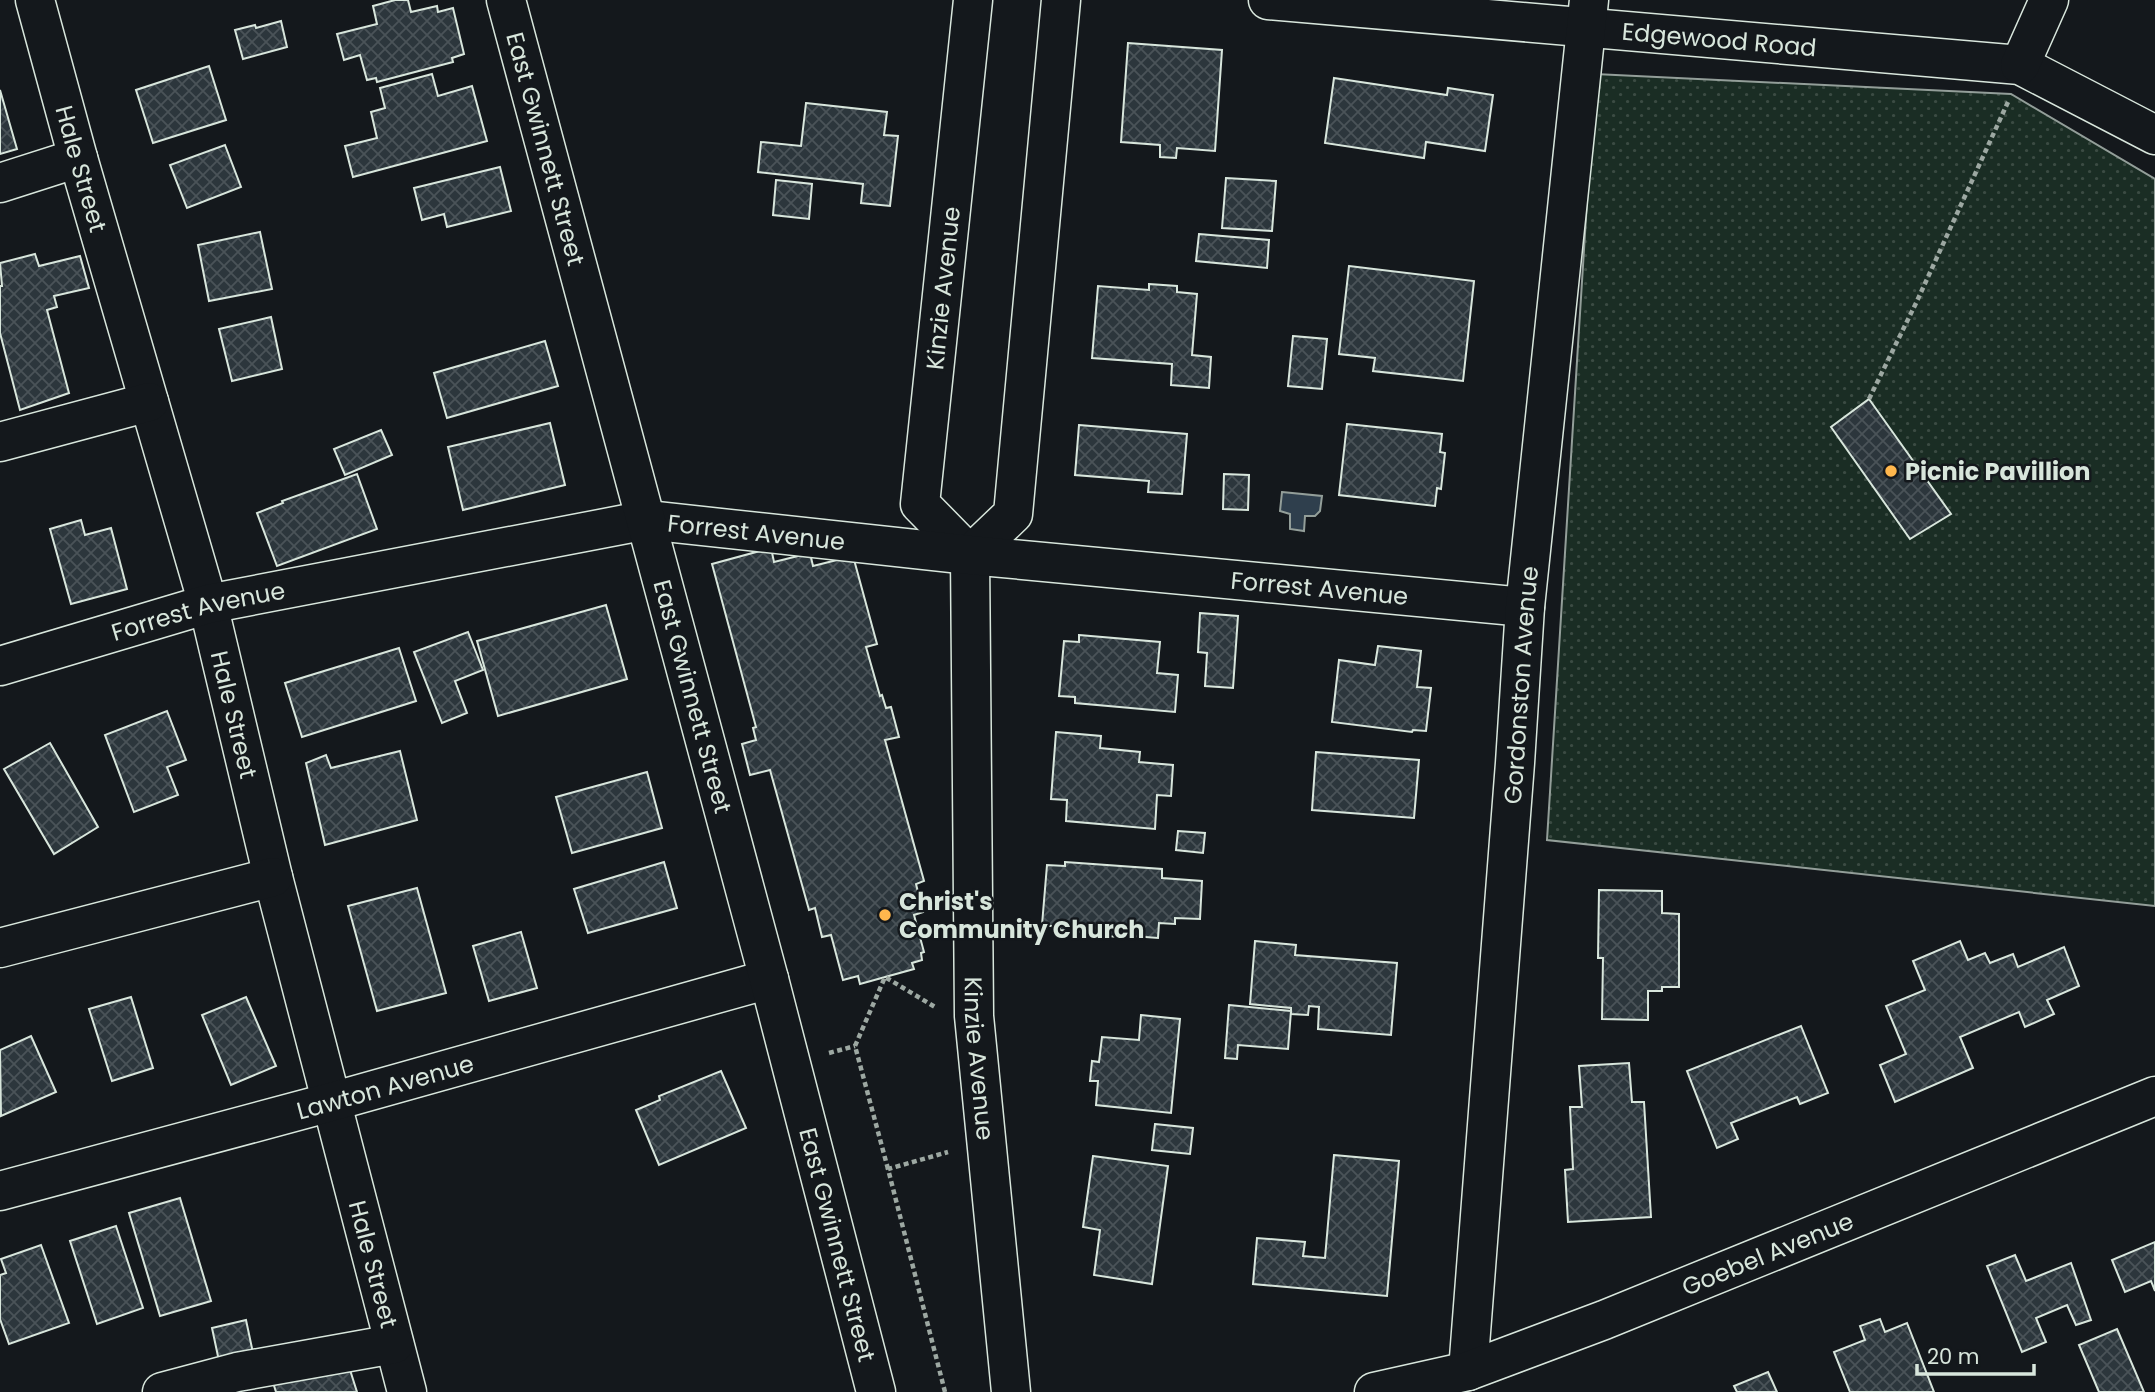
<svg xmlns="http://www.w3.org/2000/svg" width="2155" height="1392" font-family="Poppins,sans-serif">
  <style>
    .park { fill: url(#park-dots); stroke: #939e99; stroke-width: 2 }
    .water { fill: #2f3f4d; stroke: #939e99; stroke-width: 2 }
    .building { fill: url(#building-cross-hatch); stroke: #d8e6dc; stroke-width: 2 }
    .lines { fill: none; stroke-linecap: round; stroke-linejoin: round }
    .minor-casing { stroke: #d8e6dc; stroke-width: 41 }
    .major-casing { stroke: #d8e6dc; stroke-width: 41 }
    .path { stroke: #9da8a2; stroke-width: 4.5; stroke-dasharray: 5 3.5; stroke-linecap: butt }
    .minor { stroke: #14181c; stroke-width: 38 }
    .major { stroke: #14181c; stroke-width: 38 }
    .poi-dot { fill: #ffb74d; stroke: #14181c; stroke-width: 2.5 }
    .labels { text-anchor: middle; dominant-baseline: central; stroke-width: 5; stroke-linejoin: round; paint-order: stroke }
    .street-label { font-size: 24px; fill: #d8e6dc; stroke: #14181c }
    .poi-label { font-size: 24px; font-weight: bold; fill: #d8e6dc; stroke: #14181c; text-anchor: start }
  </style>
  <defs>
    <pattern id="park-dots" width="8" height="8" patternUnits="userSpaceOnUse" patternTransform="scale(1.75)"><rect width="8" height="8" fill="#1a2d24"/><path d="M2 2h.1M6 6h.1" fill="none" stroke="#3b4b43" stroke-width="1.8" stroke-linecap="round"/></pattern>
    <pattern id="building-cross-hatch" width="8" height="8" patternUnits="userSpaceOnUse" patternTransform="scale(1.75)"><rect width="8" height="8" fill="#2c363c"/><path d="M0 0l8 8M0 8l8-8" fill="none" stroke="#4a5358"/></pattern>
  </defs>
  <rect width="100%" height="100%" fill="#14181c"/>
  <path class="park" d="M1595 74 2011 94 2155 179V906L1547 840Z"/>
  <path class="water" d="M1282 492 1322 496 1320 511 1315 516H1305L1304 531 1290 529V514L1280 511Z"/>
  <g class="building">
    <path d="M395 0H408L411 12 437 6 438 12 453 8 464 54 452 58 453 62 377 82 376 78 367 80 360 55 344 60 337 34 377 24 373 6Z"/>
    <path d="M281 21 287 47 243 59 235 30 255 25 256 28Z"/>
    <path d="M1128 43 1222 50 1215 151 1177 148 1176 158 1160 157V145L1121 142Z"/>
    <path d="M209 66 226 120 153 143 136 90Z"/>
    <path d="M432 74 438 96 472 86 487 141 353 177 345 146 377 138 371 112 385 108 380 88Z"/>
    <path d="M1334 78 1447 95 1448 88 1493 95 1485 151 1426 142 1424 158 1325 143Z"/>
    <path d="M0 90 17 149 0 154Z"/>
    <path d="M806 103 887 112 884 135 898 136 890 206 861 203 863 184 758 172 761 142 801 146Z"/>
    <path d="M225 145 241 187 187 208 170 165Z"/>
    <path d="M500 167 511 211 447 227 444 214 422 220 414 188Z"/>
    <path d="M1226 178 1276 181 1272 231 1222 228Z"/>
    <path d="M776 180 812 184 809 219 773 215Z"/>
    <path d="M260 232 272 289 209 301 198 245Z"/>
    <path d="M1199 234 1269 240 1267 268 1196 261Z"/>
    <path d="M35 254 39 266 80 256 89 288 54 296 57 307 47 310 69 393 20 410 0 333V286H2L0 263Z"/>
    <path d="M1349 266 1474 281 1463 381 1373 371 1375 358 1339 354Z"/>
    <path d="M1149 284 1177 286V292L1197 294 1192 355 1211 357 1209 388 1171 385 1172 364 1092 358 1098 286 1149 290Z"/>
    <path d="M271 317 282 369 232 381 219 329Z"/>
    <path d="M1293 336 1327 339 1322 389 1288 386Z"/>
    <path d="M545 341 558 386 447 418 434 373Z"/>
    <path d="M1869 399 1951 514 1910 539 1831 427Z"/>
    <path d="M550 423 565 485 463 510 448 447Z"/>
    <path d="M1347 424 1442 434 1440 452 1445 453 1441 489 1437 488 1435 506 1339 495Z"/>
    <path d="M1079 425 1187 434 1182 494 1148 492 1149 481 1075 475Z"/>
    <path d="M381 430 392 455 345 475 334 449Z"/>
    <path d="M357 474 377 529 277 566 257 513 283 503 282 501Z"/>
    <path d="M1224 474 1249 475 1248 510 1223 509Z"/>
    <path d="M81 520 85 535 111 528 127 589 71 604 50 529Z"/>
    <path d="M771 548 774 562 810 553 813 566 853 556 877 644 866 647 880 696 882 695 886 708 891 707 899 737 885 740 924 881 916 884 923 912 914 915 924 952 921 953 922 960 912 963 914 969 860 984 858 976 843 980 831 935 822 937 815 908 809 910 770 770 750 775 742 744 756 740 753 728 756 727 712 564Z"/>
    <path d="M606 605 627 679 498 716 477 641Z"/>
    <path d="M1200 613 1238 616 1233 688 1205 686 1207 653 1198 652Z"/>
    <path d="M468 632 483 670 455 681 467 713 442 723 414 652Z"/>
    <path d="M1079 635 1160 642 1157 673 1178 675 1175 712 1075 703V697L1059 696 1064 641 1079 642Z"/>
    <path d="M1378 646 1421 651 1417 687 1431 688 1426 731 1413 730 1412 732 1332 722 1339 660 1375 665Z"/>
    <path d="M399 648 416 701 302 737 285 683Z"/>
    <path d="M167 711 186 760 167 767 178 795 134 812 105 735Z"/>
    <path d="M1056 732 1101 736 1100 748 1140 752 1139 762 1173 765 1171 796 1157 795 1155 829 1066 821 1067 800 1051 799Z"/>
    <path d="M50 743 98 827 54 854 4 769Z"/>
    <path d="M400 751 417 820 325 845 306 763 326 755 331 768Z"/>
    <path d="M1316 752 1419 760 1414 818 1312 810Z"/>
    <path d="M647 772 662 828 572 853 556 797Z"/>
    <path d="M1178 831 1205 833 1203 853 1176 850Z"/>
    <path d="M664 862 677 908 588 933 574 889Z"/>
    <path d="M1065 862 1162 869V878L1202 881 1200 919 1175 918V924L1159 923 1158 938 1119 935V937L1092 935 1091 933 1060 930V927L1042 925 1047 865 1065 866Z"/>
    <path d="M417 888 446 993 377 1011 348 906Z"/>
    <path d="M1599 890 1662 891V913L1679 914V987H1662V991H1648V1020L1602 1019 1603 958H1598Z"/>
    <path d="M521 932 537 988 489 1001 473 946Z"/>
    <path d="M1255 941 1296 945 1295 955 1397 963 1391 1035 1318 1029 1319 1007 1309 1006 1308 1015 1291 1014V1008L1250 1004Z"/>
    <path d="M1960 941 1968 960 1985 953 1990 963 2013 954 2018 967 2064 947 2079 986 2047 1000 2054 1014 2025 1027 2019 1012 1960 1037 1973 1068 1895 1102 1880 1065 1906 1054 1886 1006 1925 990 1913 961Z"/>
    <path d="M131 997 153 1068 112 1081 89 1009Z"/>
    <path d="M246 997 276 1066 231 1085 202 1015Z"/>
    <path d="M1229 1005 1291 1011 1288 1049 1238 1045 1237 1059 1225 1058Z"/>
    <path d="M1141 1015 1180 1019 1171 1113 1096 1105 1098 1081H1090L1092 1061 1099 1062 1102 1037 1139 1040Z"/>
    <path d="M1801 1026 1828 1093 1800 1104 1797 1097 1731 1123 1738 1139 1717 1148 1687 1071Z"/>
    <path d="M31 1036 56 1092 1 1116 0 1050Z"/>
    <path d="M1629 1063 1632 1102H1644L1651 1217 1568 1222 1565 1170 1573 1169 1570 1107H1582L1579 1066Z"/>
    <path d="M721 1071 746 1128 659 1165 636 1110 660 1100 659 1096Z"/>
    <path d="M1155 1124 1193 1128 1190 1154 1152 1150Z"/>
    <path d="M1334 1155 1399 1161 1387 1296 1253 1284 1257 1238 1305 1242 1303 1256 1325 1258Z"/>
    <path d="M1093 1156 1168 1166 1152 1284 1094 1275 1100 1230 1083 1227Z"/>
    <path d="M180 1198 211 1301 160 1316 129 1213Z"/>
    <path d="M116 1226 143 1308 97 1324 70 1241Z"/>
    <path d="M2155 1242V1291L2151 1281 2125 1292 2112 1260Z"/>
    <path d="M41 1245 69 1323 9 1344 0 1319V1275L6 1273 1 1259Z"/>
    <path d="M2015 1255 2026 1281 2071 1263 2091 1320 2076 1325 2067 1305 2036 1318 2046 1342 2022 1352 1987 1266Z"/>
    <path d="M1880 1319 1885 1332 1907 1323 1934 1392H1850L1834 1352 1865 1340 1860 1326Z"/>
    <path d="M246 1320 253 1353 219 1361 212 1328Z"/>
    <path d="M2117 1329 2144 1392H2099L2079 1345Z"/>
    <path d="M345 1354 357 1392H276L271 1376Z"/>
    <path d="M1768 1372 1777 1392H1737L1734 1386Z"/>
  </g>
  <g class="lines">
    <g class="minor-casing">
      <g id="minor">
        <path id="s1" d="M35 0 78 158 208 604 273 877 407 1392"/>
        <path id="s2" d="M973 0 920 504 970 555 974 1016 1011 1392"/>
        <path id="s3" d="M1268 0 2020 65 2155 135"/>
        <path d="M2020 65 2049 0"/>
        <path d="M0 183 78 158"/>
        <path d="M0 442 149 402"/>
        <path d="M970 555 1013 514 1061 0"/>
        <path id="s4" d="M0 666 208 604 647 520 970 555 1525 607"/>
        <path d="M0 948 273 877"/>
        <path id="s5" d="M0 1191 331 1102 769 979"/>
        <path id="s6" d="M1468 1371 1515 763 1525 607 1589 0"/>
        <path d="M162 1392 237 1372 394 1344"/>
        <path id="s7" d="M1374 1392 1468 1371 1604 1320 2155 1096"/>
      </g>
    </g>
    <g class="major-casing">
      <g id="major">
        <path id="s8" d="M506 0 769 979 876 1392"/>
      </g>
    </g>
    <g class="path">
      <path d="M1869 399 1917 301 2008 102"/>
      <path d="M829 1053 855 1046"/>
      <path d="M888 1169 855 1046 885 977 935 1007"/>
      <path d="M945 1392 888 1169 948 1152"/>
    </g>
    <use href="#minor" class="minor"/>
    <use href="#major" class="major"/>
  </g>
  <g class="poi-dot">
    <circle cx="1891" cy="471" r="7"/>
    <circle cx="885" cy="915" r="7"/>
  </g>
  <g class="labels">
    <g class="street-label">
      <text stroke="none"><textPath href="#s3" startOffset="453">Edgewood Road</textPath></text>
      <text stroke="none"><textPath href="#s8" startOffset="154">East Gwinnett Street</textPath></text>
      <text stroke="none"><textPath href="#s1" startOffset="175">Hale Street</textPath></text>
      <text transform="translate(943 288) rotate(-84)">Kinzie Avenue</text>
      <text stroke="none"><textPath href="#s4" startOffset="774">Forrest Avenue</textPath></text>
      <text stroke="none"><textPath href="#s4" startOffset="1340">Forrest Avenue</textPath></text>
      <text stroke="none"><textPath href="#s4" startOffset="206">Forrest Avenue</textPath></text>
      <text stroke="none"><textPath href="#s6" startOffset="688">Gordonston Avenue</textPath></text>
      <text stroke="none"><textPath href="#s8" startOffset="721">East Gwinnett Street</textPath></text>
      <text stroke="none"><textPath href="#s1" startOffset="742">Hale Street</textPath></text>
      <text stroke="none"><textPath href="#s2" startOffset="1082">Kinzie Avenue</textPath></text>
      <text stroke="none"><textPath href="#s5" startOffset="399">Lawton Avenue</textPath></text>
      <text stroke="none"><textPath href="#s8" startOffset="1288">East Gwinnett Street</textPath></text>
      <text stroke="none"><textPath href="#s7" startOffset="418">Goebel Avenue</textPath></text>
      <text stroke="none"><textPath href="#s1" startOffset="1309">Hale Street</textPath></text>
    </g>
    <g class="poi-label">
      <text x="1905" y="471">Picnic Pavillion</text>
      <text x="899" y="901">Christ's<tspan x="899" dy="28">Community Church</tspan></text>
    </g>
  </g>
  <path d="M1917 1364v10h117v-10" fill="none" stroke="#d8e6dc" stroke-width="3.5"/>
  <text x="1927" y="1364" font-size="21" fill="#d8e6dc" stroke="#14181c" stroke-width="5" paint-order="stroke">20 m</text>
</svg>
